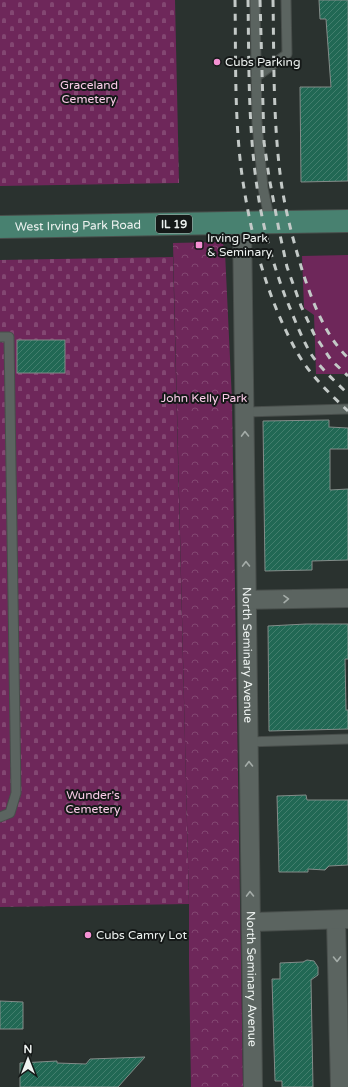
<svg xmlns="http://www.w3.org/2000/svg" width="348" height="1087" font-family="'Varela Round',sans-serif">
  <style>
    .cemetery { fill: url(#cemetery-stones) }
    .park { fill: url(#park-crowns) }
    .garden { fill: #6e275a }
    .building { fill: url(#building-hatch); stroke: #838c89 }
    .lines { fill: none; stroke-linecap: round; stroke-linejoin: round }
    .lane-casing { stroke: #484e4b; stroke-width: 11 }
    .street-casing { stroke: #484e4b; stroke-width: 20 }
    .primary-casing { stroke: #484e4b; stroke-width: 24 }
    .lane { stroke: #5b6460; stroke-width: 9 }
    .street { stroke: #5b6460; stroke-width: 18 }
    .primary { stroke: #488170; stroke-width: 22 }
    .rail { stroke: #c3c9c7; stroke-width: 3; stroke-dasharray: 7 7; stroke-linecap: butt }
    .oneway { stroke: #a4aca8 }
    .poi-dot { fill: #f491d3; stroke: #151918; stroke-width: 1.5 }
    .labels { text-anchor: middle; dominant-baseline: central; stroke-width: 4; stroke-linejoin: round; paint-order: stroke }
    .shield { fill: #151918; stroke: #adb2b0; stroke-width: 1 }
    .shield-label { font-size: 11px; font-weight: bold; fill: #eef3f1 }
    .poi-label { font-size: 12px; fill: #eef3f1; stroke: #151918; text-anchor: start }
    .park-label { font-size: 12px; fill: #f9cbe7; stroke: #151918 }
    .street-label { font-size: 12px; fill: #eef3f1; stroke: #151918 }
  </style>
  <defs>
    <pattern id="cemetery-stones" width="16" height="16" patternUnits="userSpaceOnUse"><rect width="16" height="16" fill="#6e275a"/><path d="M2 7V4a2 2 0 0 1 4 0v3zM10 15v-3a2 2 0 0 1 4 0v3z" fill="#834772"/></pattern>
    <pattern id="park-crowns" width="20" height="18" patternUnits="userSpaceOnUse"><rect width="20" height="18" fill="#6e275a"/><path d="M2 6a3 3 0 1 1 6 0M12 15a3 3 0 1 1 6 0" fill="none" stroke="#834772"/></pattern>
    <pattern id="building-hatch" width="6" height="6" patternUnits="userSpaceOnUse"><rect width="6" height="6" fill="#216854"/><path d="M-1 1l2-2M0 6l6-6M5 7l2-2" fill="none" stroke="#427e6d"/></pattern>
  </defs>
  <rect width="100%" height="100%" fill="#2a322f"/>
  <g class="cemetery">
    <path d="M0 0H175L179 183 0 186Z"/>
    <path d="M173 257 189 904 0 907V260Z"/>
  </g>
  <path class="park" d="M219 242 223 244 225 252 232 401 243 1087H191L189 963V904L173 243Z"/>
  <path class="garden" d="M348 255V374H316L314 315 304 308 302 256Z"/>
  <g class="building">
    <path d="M319 0H348V181L301 182 300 87H331L326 19H320Z"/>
    <rect x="17" y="340" width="48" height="33"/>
    <path d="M329 420V427L348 428V449H330V490L348 489V560L312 561V570L265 571 263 421Z"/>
    <path d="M306 624H348V659H345L346 710H348V729L269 731 268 626Z"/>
    <path d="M306 795 307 800H348V865L329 866 325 870 308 869V872H279L277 796Z"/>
    <path d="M307 960 314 961 318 967V975L311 980 313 1087H282V1081H275L272 979H280V963L303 962Z"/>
    <path d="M0 1001 23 1002V1029H0Z"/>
    <path d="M145 1057 118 1087H20V1063L57 1061V1063L86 1064 90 1059Z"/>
  </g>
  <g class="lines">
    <g class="lane-casing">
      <g id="lane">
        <path d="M255 0 257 123 263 188 270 222"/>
        <path d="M256 77 287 54 286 0"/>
        <path d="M0 337H9L16 793 10 813 0 817"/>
        <path d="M244 412 348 409"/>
        <path d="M248 742 348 739"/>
      </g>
    </g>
    <g class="street-casing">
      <g id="street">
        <path id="s1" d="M242 222 253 1087"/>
        <path d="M247 600 348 598"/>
        <path d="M336 920 340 1087"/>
        <path d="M251 922 347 919"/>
      </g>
    </g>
    <g class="primary-casing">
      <g id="primary">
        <path id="s2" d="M0 227 348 221"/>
      </g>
    </g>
    <use href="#lane" class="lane"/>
    <use href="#street" class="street"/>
    <use href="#primary" class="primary"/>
    <g class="rail">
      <path d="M235 0C236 60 234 123 243 182 252 241 268 301 298 354 311 376 330 394 348 411"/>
      <path d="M248 0C249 62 248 126 257 187 262 224 272 261 285 296 293 315 300 335 311 354 321 369 335 381 348 394"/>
      <path d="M260 0 264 142 269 177 279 230 287 267 301 306 314 334 331 360 348 376"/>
      <path d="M273 0C274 57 273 116 280 173 284 207 293 240 303 273 313 303 325 335 348 358"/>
    </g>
  </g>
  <defs><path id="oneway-chevron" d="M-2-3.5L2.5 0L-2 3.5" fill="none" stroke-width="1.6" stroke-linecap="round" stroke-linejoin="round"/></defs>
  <g class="oneway">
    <use href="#oneway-chevron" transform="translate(245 434) rotate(-91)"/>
    <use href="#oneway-chevron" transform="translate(246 564) rotate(-91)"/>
    <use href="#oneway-chevron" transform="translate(286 599) rotate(-1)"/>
    <use href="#oneway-chevron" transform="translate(249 764) rotate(-91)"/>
    <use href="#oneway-chevron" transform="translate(250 894) rotate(-91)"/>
    <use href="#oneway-chevron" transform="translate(337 959) rotate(89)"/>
  </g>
  <g class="poi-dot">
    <circle cx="217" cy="62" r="4"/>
    <rect x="195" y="241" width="8" height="8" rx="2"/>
    <circle cx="88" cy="935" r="4"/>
  </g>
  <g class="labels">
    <rect class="shield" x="156" y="215" width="36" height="18" rx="3"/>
    <g class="shield-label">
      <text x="174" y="224">IL 19</text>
    </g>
    <g class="poi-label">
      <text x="225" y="62">Cubs Parking</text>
      <text x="207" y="238">Irving Park<tspan x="207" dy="14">&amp; Seminary</tspan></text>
      <text x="96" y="935">Cubs Camry Lot</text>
    </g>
    <g class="park-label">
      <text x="89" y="85">Graceland<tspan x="89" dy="14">Cemetery</tspan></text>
      <text x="204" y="398">John Kelly Park</text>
      <text x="93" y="795">Wunder's<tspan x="93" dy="14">Cemetery</tspan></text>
    </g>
    <g class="street-label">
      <text stroke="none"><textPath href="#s2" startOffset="78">West Irving Park Road</textPath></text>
      <text stroke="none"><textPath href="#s1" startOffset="433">North Seminary Avenue</textPath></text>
      <text stroke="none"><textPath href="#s1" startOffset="757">North Seminary Avenue</textPath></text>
    </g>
  </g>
  <g transform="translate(28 1059)" stroke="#151918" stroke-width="3" paint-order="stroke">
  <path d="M0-3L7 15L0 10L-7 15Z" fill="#eef3f1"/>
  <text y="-6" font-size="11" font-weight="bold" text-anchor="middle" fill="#eef3f1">N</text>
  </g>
</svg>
